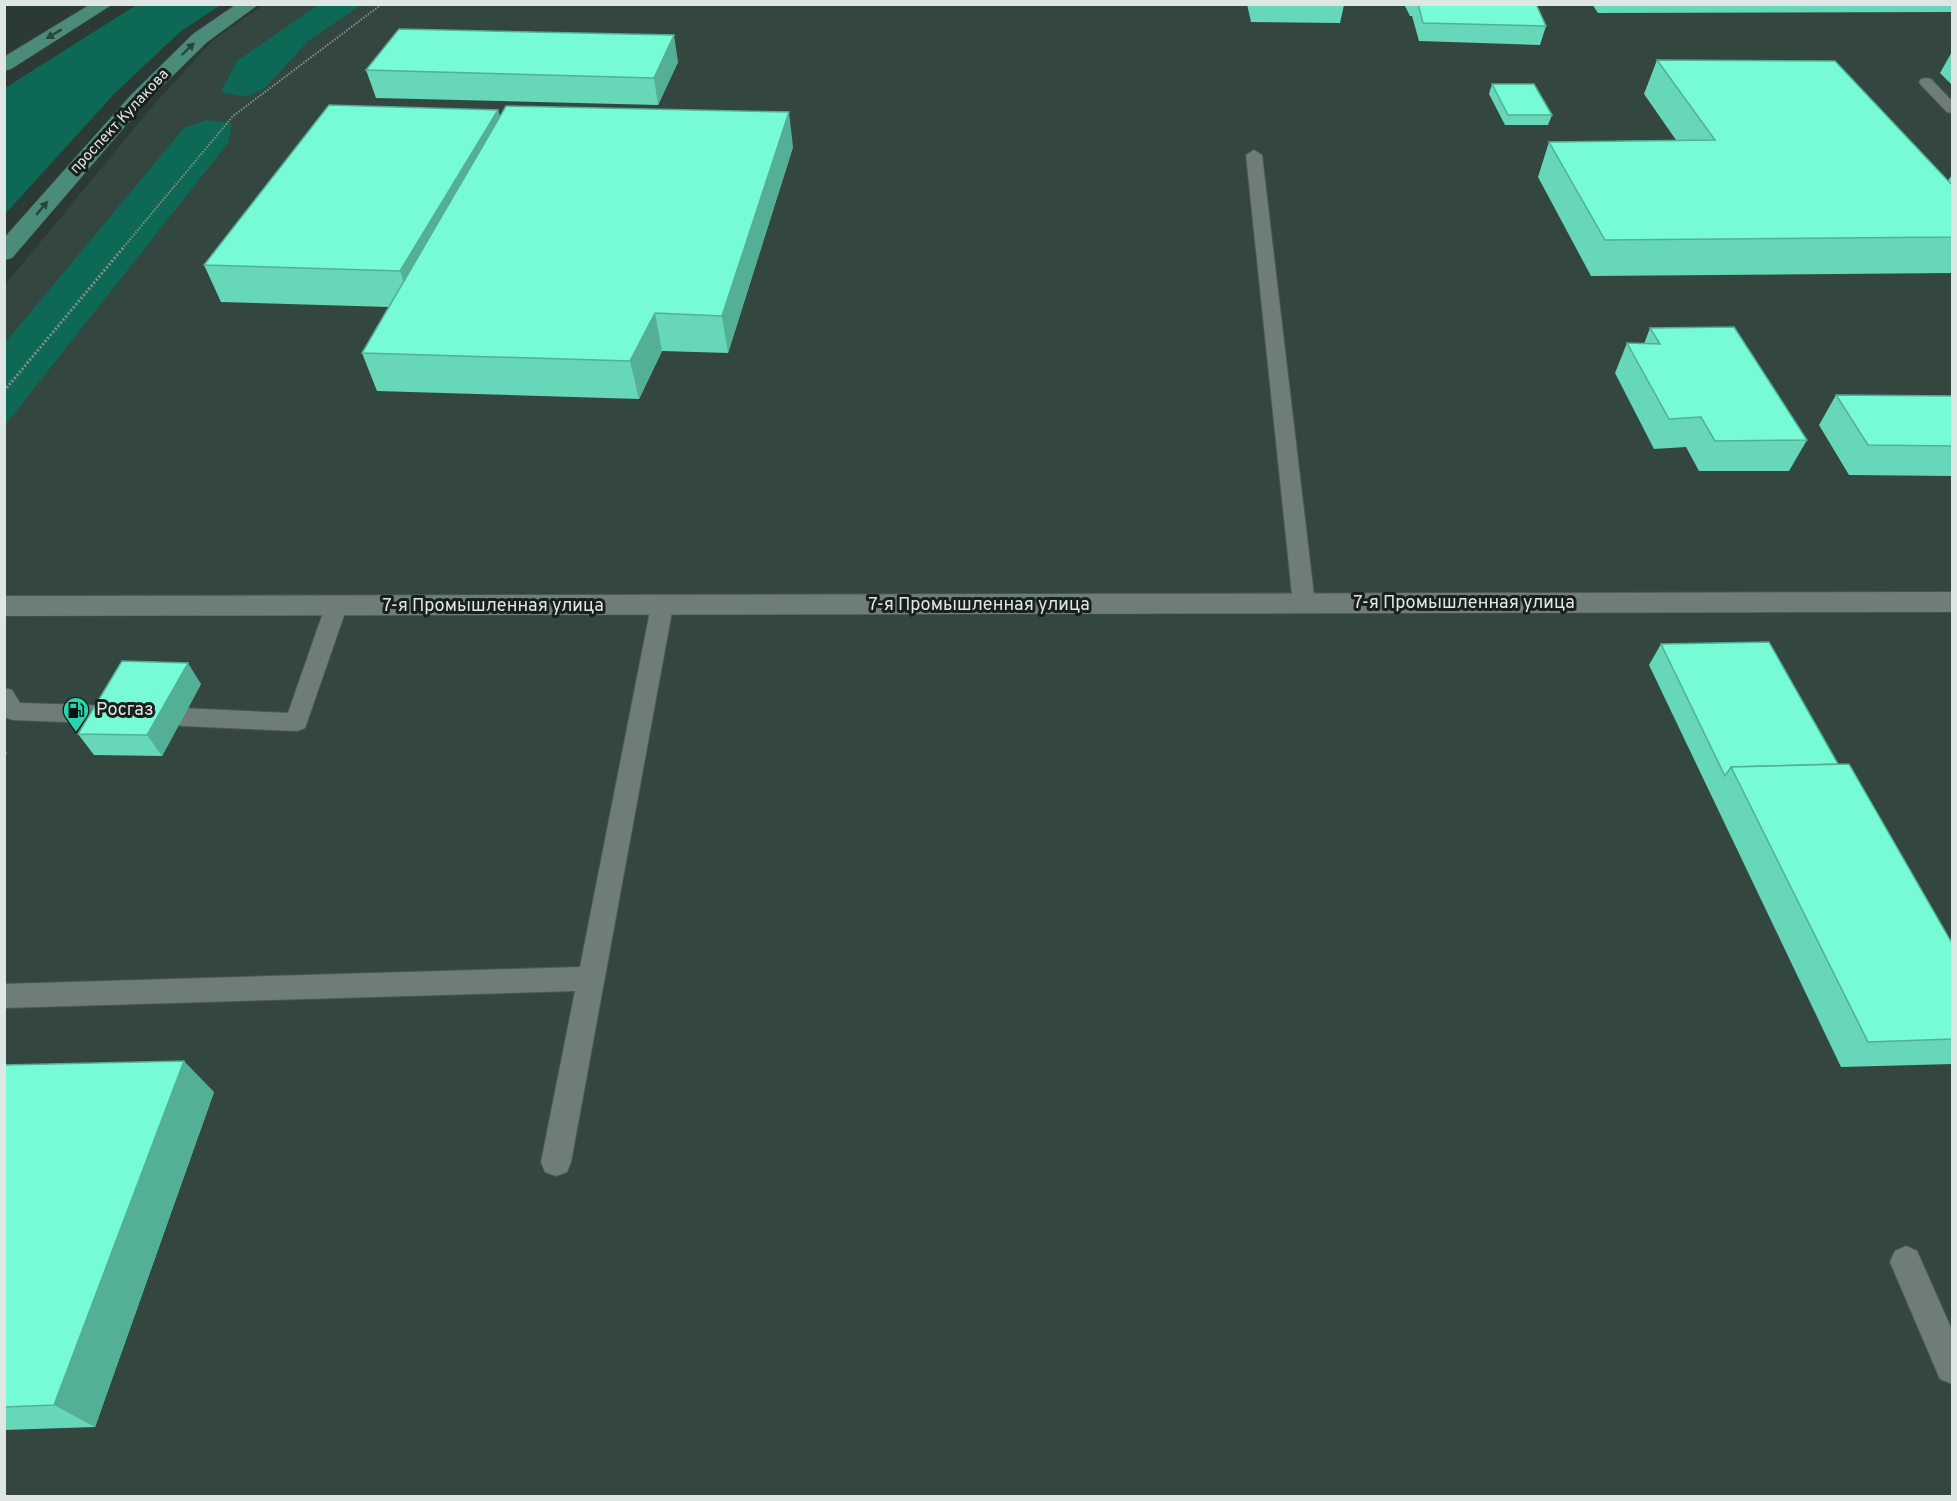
<svg xmlns="http://www.w3.org/2000/svg" width="1957" height="1501" font-family="Overpass,sans-serif">
  <style>
    .built { fill: #334740 }
    .green { fill: #0d6955 }
    .lines { fill: none; stroke-linecap: round; stroke-linejoin: round }
    .lane-casing { stroke: #4d5855; stroke-width: 2 }
    .street-casing { stroke: #4d5855; stroke-width: 1 }
    .primary-casing { stroke: #4d5855; stroke-width: 1 }
    .path-far1 { stroke: #848f8b; stroke-width: 2; stroke-dasharray: 1.5 1.5; stroke-linecap: butt }
    .path { stroke: #848f8b; stroke-width: 3; stroke-dasharray: 2 2; stroke-linecap: butt }
    .lane { fill: #6e7d78; fill-rule: evenodd }
    .street { fill: #6e7d78; fill-rule: evenodd }
    .primary { fill: #4a8b7a; fill-rule: evenodd }
    .wall { fill: #66d7b8 }
    .shaded-wall { fill: #53af96 }
    .building { fill: #77fad6; stroke: #53af96; stroke-width: 1.5 }
    .oneway { fill: #2a453e }
    .labels { text-anchor: middle; dominant-baseline: central; stroke-width: 6; stroke-linejoin: round; paint-order: stroke }
    .far-street-label { font-size: 15px; fill: #dfe7e4; stroke: #191f1d }
    .street-label { font-size: 18px; fill: #dfe7e4; stroke: #191f1d }
    .poi-label { font-size: 18px; fill: #dfe7e4; stroke: #191f1d; text-anchor: start }
  </style>
  <rect width="100%" height="100%" fill="#2c3a35"/>
  <path class="built" d="M265 4 1952 5V1496H5V285L151 108 213 40Z"/>
  <g class="green">
    <path d="M138 4 221 5 181 31 114 94 5 214V88Z"/>
    <path d="M319 4 361 5 308 41 265 88 245 97 221 92 237 61Z"/>
    <path d="M207 120 232 123 228 143 5 425V343L184 128Z"/>
  </g>
  <g class="lines">
    <g class="lane-casing">
      <g id="lane">
        <path d="M1926 78 1931 79 1952 101V113L1947 112 1921 85 1919 82 1921 79Z"/>
        <path d="M1254 150 1262 155 1315 604 1312 609 1304 612 1296 609 1293 604 1246 155Z"/>
        <path d="M662 598 670 601 673 606 571 1162 567 1172 556 1176 545 1172 541 1162 575 991 4 1008V984L580 967 651 606 654 601Z"/>
        <path d="M336 599 344 602 347 607 305 728 297 731 182 726 174 723 170 717 174 711 182 708 288 713 325 607 328 602Z"/>
        <path d="M4 688 12 690 20 703 117 706 125 709 129 715 125 721 117 724 13 720 4 717Z"/>
        <path d="M1906 1246 1917 1251 1952 1330V1384L1940 1379 1890 1262 1895 1251Z"/>
      </g>
    </g>
    <g class="street-casing">
      <path id="street" d="M1952 592V612L4 616V596Z"/>
    </g>
    <g class="primary-casing">
      <g id="primary">
        <path d="M91 4H113L11 69 4 71V57Z"/>
        <path d="M237 4H259L207 42 145 103 12 258 4 260V238L131 95 193 34Z"/>
      </g>
    </g>
    <path class="path-far1" d="M122 249 233 116 382 4"/>
    <path class="path" d="M4 391 123 248"/>
    <use href="#lane" class="lane"/>
    <use href="#street" class="street"/>
    <use href="#primary" class="primary"/>
  </g>
  <g class="wall">
    <path d="M1247 4H1344V5L1340 23 1251 22Z"/>
    <path d="M1404 4H1536L1546 26 1540 45 1419 41 1412 16H1410Z"/>
    <path d="M1592 4H1953V12L1598 13Z"/>
    <path d="M1953 50V86L1940 73Z"/>
    <path d="M1657 60 1948 181 1953 173V273L1591 276 1538 177 1549 142 1676 140 1644 94Z"/>
    <path d="M678 62 658 105 376 98 366 70Z"/>
    <path d="M1492 84 1552 115 1548 125H1505L1489 94Z"/>
    <path d="M498 110 500 117 793 147 728 353 662 351 639 399 377 391 362 353 389 307 221 302 204 265Z"/>
    <path d="M1650 328 1807 440 1789 471H1699L1686 447 1654 449 1615 373 1627 343 1644 344Z"/>
    <path d="M1836 395 1953 396V476L1849 475 1819 425Z"/>
    <path d="M1661 644 1838 764 1953 945V1064L1841 1067 1649 665Z"/>
    <path d="M201 684 162 756 94 755 78 734Z"/>
    <path d="M4 1065 214 1092 95 1427 4 1430Z"/>
  </g>
  <g class="shaded-wall">
    <path d="M674 35 678 62 658 105 654 78Z"/>
    <path d="M498 110 507 145 413 308 400 271Z"/>
    <path d="M789 112 793 147 728 353 722 316Z"/>
    <path d="M655 313 662 351 639 399 630 361Z"/>
    <path d="M188 663 201 684 162 756 147 735Z"/>
    <path d="M4 749 7 753 4 757Z"/>
    <path d="M184 1061 214 1092 95 1427 54 1405Z"/>
  </g>
  <g class="building">
    <path d="M1418 4H1536L1546 26 1423 23Z"/>
    <path d="M399 29 674 35 654 78 366 70Z"/>
    <path d="M1657 60 1835 61 1953 186V237L1605 240 1549 142 1715 140Z"/>
    <path d="M1492 84H1534L1552 115H1508Z"/>
    <path d="M329 105 498 110 400 271 204 265Z"/>
    <path d="M506 106 789 112 722 316 655 313 630 361 362 353Z"/>
    <path d="M1734 327 1807 440 1715 441 1701 417 1669 419 1627 343 1660 344 1650 328Z"/>
    <path d="M1836 395 1953 396V446L1868 445Z"/>
    <path d="M1769 642 1838 764 1731 767 1725 776 1661 644Z"/>
    <path d="M122 661 188 663 147 735 78 734Z"/>
    <path d="M1849 764 1953 945V1039L1868 1042 1731 767Z"/>
    <path d="M184 1061 54 1405 4 1407V1065Z"/>
  </g>
  <defs><path id="oneway-solid" d="M-6-.8H1V-3.2L6.5 0L1 3.2V.8H-6Z" transform="scale(1.5)"/></defs>
  <g class="oneway">
    <use href="#oneway-solid" transform="translate(54 34) rotate(149)"/>
    <use href="#oneway-solid" transform="translate(188 49) rotate(-44)"/>
    <use href="#oneway-solid" transform="translate(42 208) rotate(-50)"/>
  </g>
  <defs>
    <g id="fuel-pin" transform="scale(1.35)"><path d="M0 17L-7.5 6A9.5 9.5 0 1 1 7.5 6Z" fill="#24d5ae" stroke="#191f1d"/><path d="M-5.5-6h7V0h2V4h1.3V-2.5L3-4.5l.8-.8L6-3V5H2.5V1h-1V6h-7ZM-4.2-4.7v3.2H.2V-4.7Z" fill="#111"/></g>
  </defs>
  <g fill-rule="evenodd">
    <use href="#fuel-pin" x="76" y="710"/>
  </g>
  <g class="labels">
    <g class="far-street-label">
      <text transform="translate(120 122) rotate(-47)">проспект Кулакова</text>
    </g>
    <g class="street-label">
      <text x="1464" y="603">7-я Промышленная улица</text>
      <text x="979" y="605">7-я Промышленная улица</text>
      <text x="493" y="606">7-я Промышленная улица</text>
    </g>
    <g class="poi-label">
      <text x="96" y="710">Росгаз</text>
    </g>
  </g>
  <rect width="1957" height="1501" fill="none" stroke="#dfe7e4" stroke-width="12"/>
</svg>
